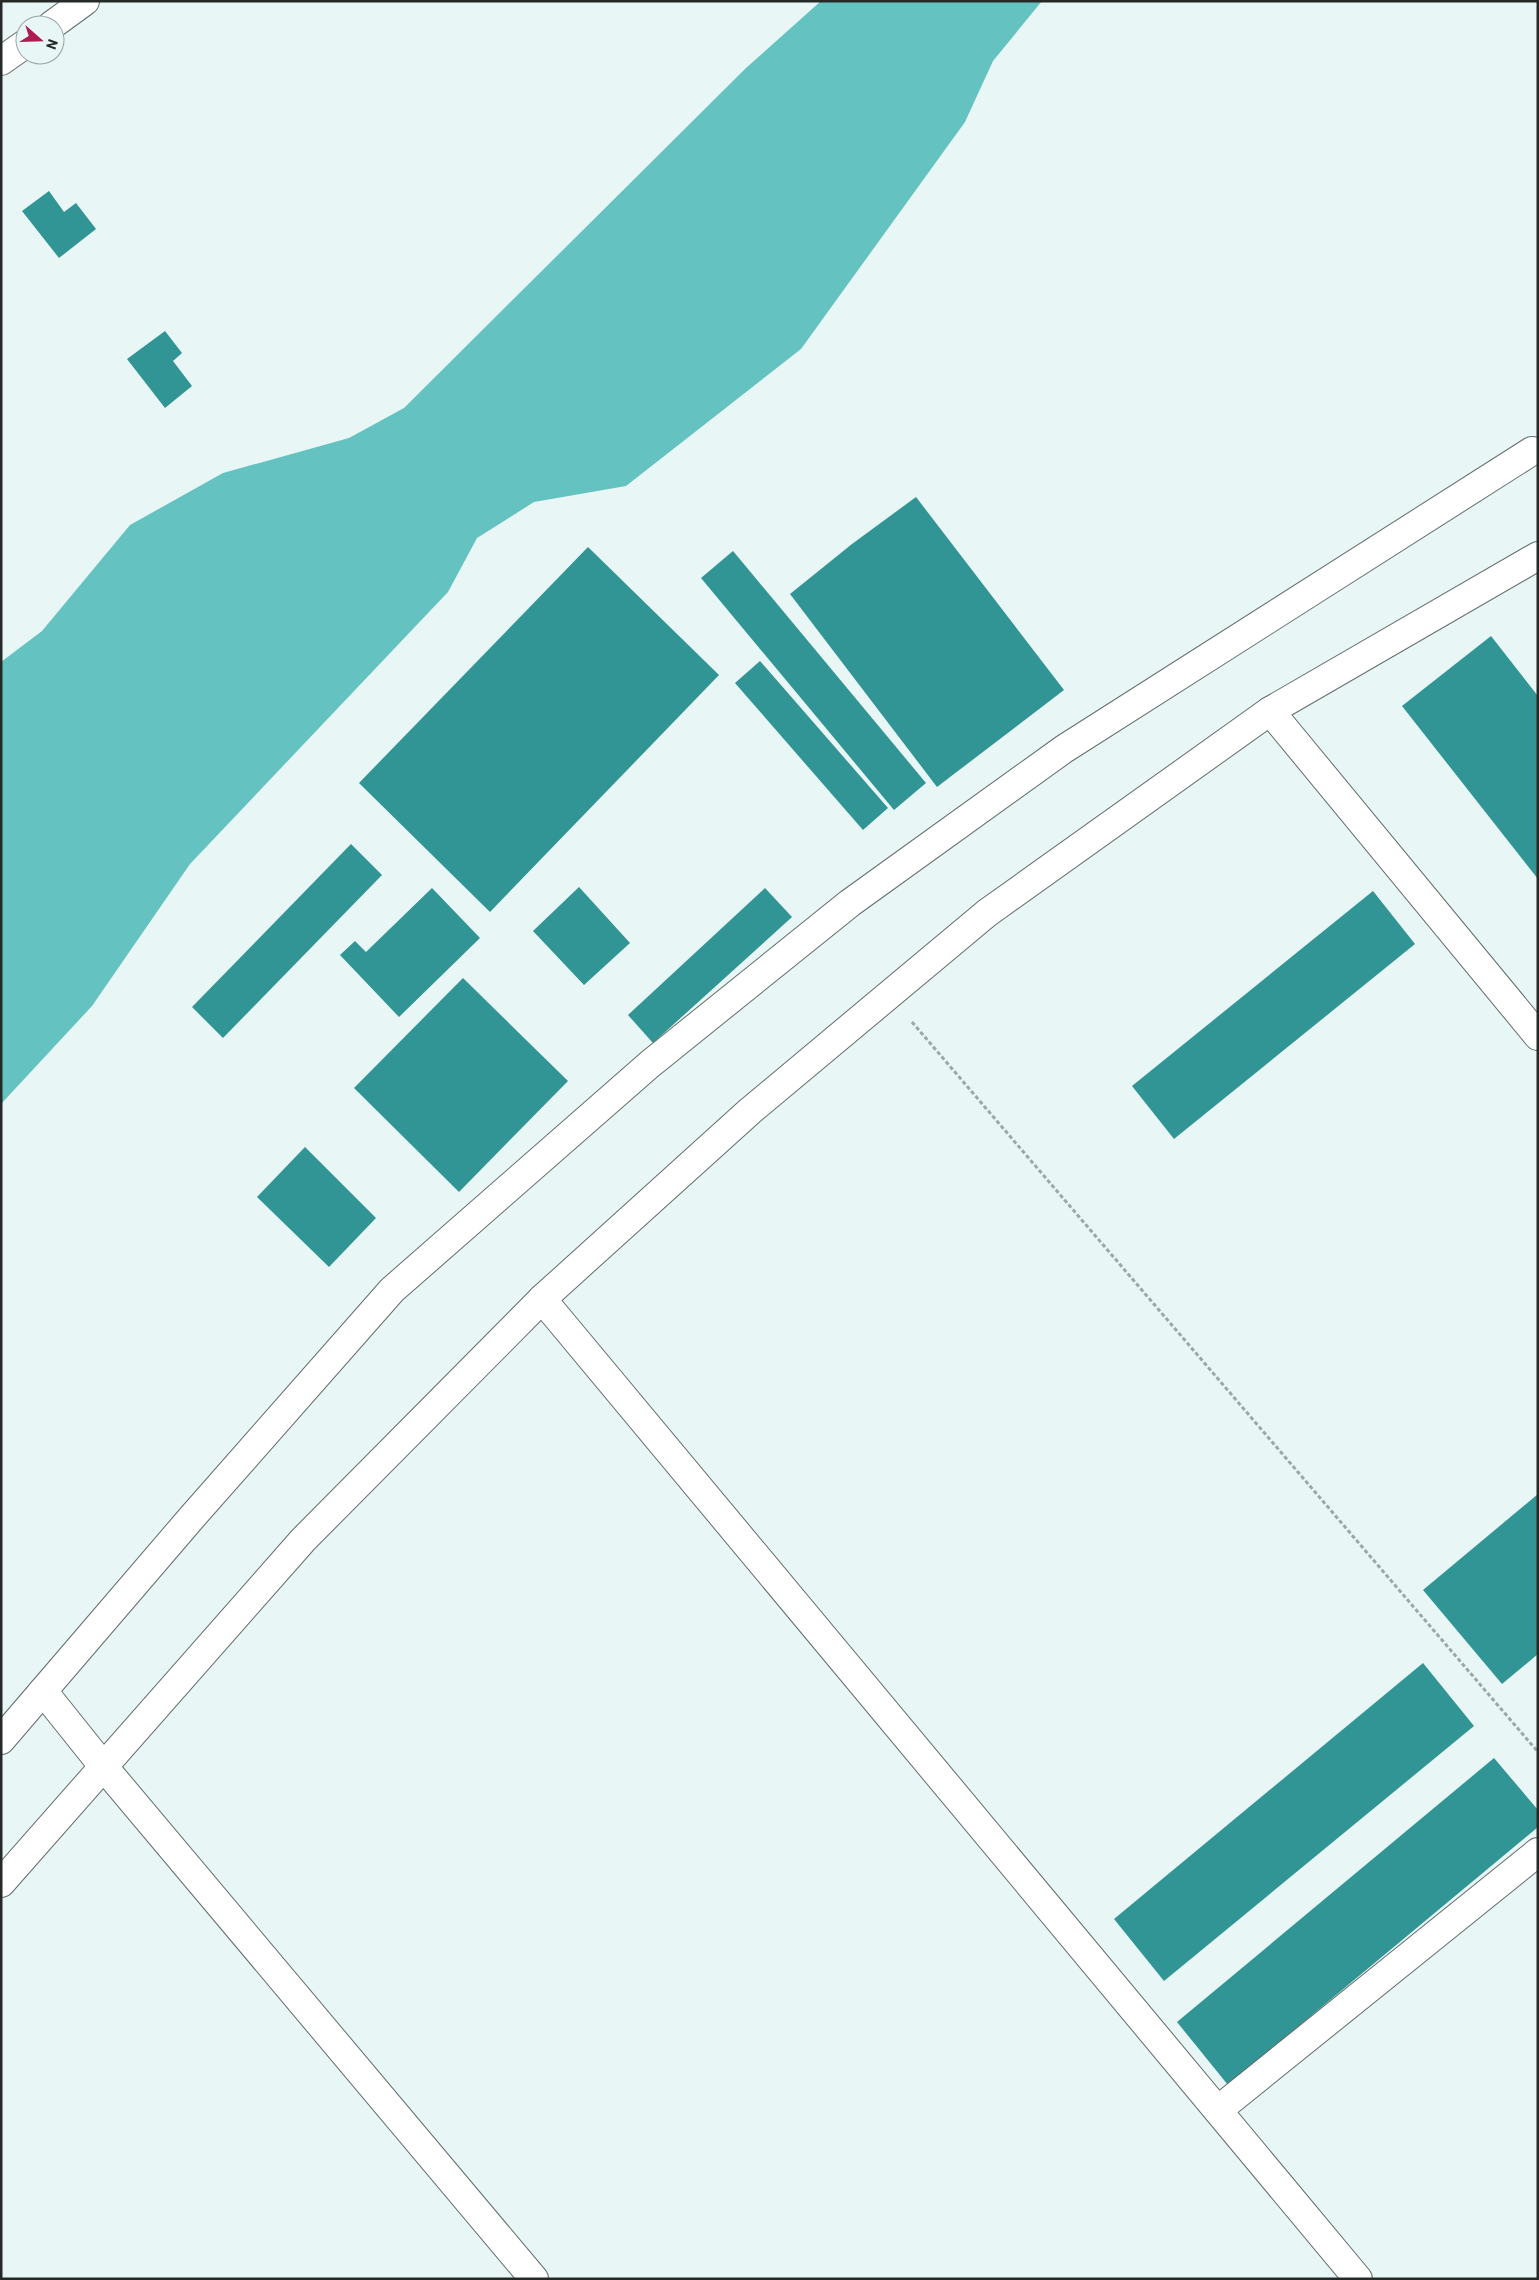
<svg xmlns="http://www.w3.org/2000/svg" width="1539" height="2280" font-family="Barlow,sans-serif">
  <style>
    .water { fill: #64c3c1 }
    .building { fill: #309594 }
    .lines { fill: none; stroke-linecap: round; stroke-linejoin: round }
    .minor-casing { stroke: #616d6c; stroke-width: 30 }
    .path { stroke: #9ca7a6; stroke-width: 3; stroke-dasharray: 4 2.5; stroke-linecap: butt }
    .minor { stroke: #fff; stroke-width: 28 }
  </style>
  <rect width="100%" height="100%" fill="#e8f6f5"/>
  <path class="water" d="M821 1H1042L993 61 965 122 801 349 626 486 534 502 477 538 448 592 190 864 92 1006 1 1104V662L42 631 130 525 223 473 349 438 404 408 746 68Z"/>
  <g class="building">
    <path d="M49 191 64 212 76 203 96 229 59 258 22 211Z"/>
    <path d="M165 331 182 353 173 361 192 386 165 408 127 359Z"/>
    <path d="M916 497 1064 690 937 787 790 594 852 544Z"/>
    <path d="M588 547 719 675 490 912 359 783Z"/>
    <path d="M733 551 926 783 894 810 701 578Z"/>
    <path d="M1491 636 1538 696V879L1402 706Z"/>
    <path d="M760 661 888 808 863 830 735 683Z"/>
    <path d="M351 844 382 875 223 1038 192 1007Z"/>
    <path d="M579 887 630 943 584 985 533 931Z"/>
    <path d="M432 888 480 938 399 1017 340 955 355 941 366 952Z"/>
    <path d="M765 888 792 917 653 1043 628 1015Z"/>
    <path d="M1373 891 1415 944 1174 1139 1132 1086Z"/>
    <path d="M463 978 568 1081 459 1192 354 1088Z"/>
    <path d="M305 1147 376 1218 329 1267 257 1197Z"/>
    <path d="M1538 1494V1654L1502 1684 1423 1590Z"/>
    <path d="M1423 1663 1474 1726 1164 1981 1114 1919Z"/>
    <path d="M1494 1758 1538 1810V1827L1228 2085 1177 2022Z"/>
  </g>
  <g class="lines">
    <g class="minor-casing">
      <g id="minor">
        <path d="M52 25 85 1"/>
        <path d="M1 61 25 44"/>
        <path d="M1270 711 1538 1036"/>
        <path d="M542 1299 1358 2279"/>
        <path d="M43 1691 103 1766 534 2279"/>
        <path d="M1 1740 193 1516 392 1290 650 1064 850 903 1064 749 1532 451"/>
        <path d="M1 1883 303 1540 542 1299 750 1111 987 913 1270 711 1538 556"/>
        <path d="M1218 2110 1538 1852"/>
      </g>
    </g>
    <path class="path" d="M912 1022 1538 1752"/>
    <use href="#minor" class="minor"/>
  </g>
  <rect width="1539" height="2280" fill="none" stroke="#252a29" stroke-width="5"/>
  <g transform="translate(40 40) rotate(110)"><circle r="24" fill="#e8f6f5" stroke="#9aa4a3"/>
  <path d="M0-4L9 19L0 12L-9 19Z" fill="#ac1b51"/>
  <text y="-8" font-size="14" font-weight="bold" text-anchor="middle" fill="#252a29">N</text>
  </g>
</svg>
